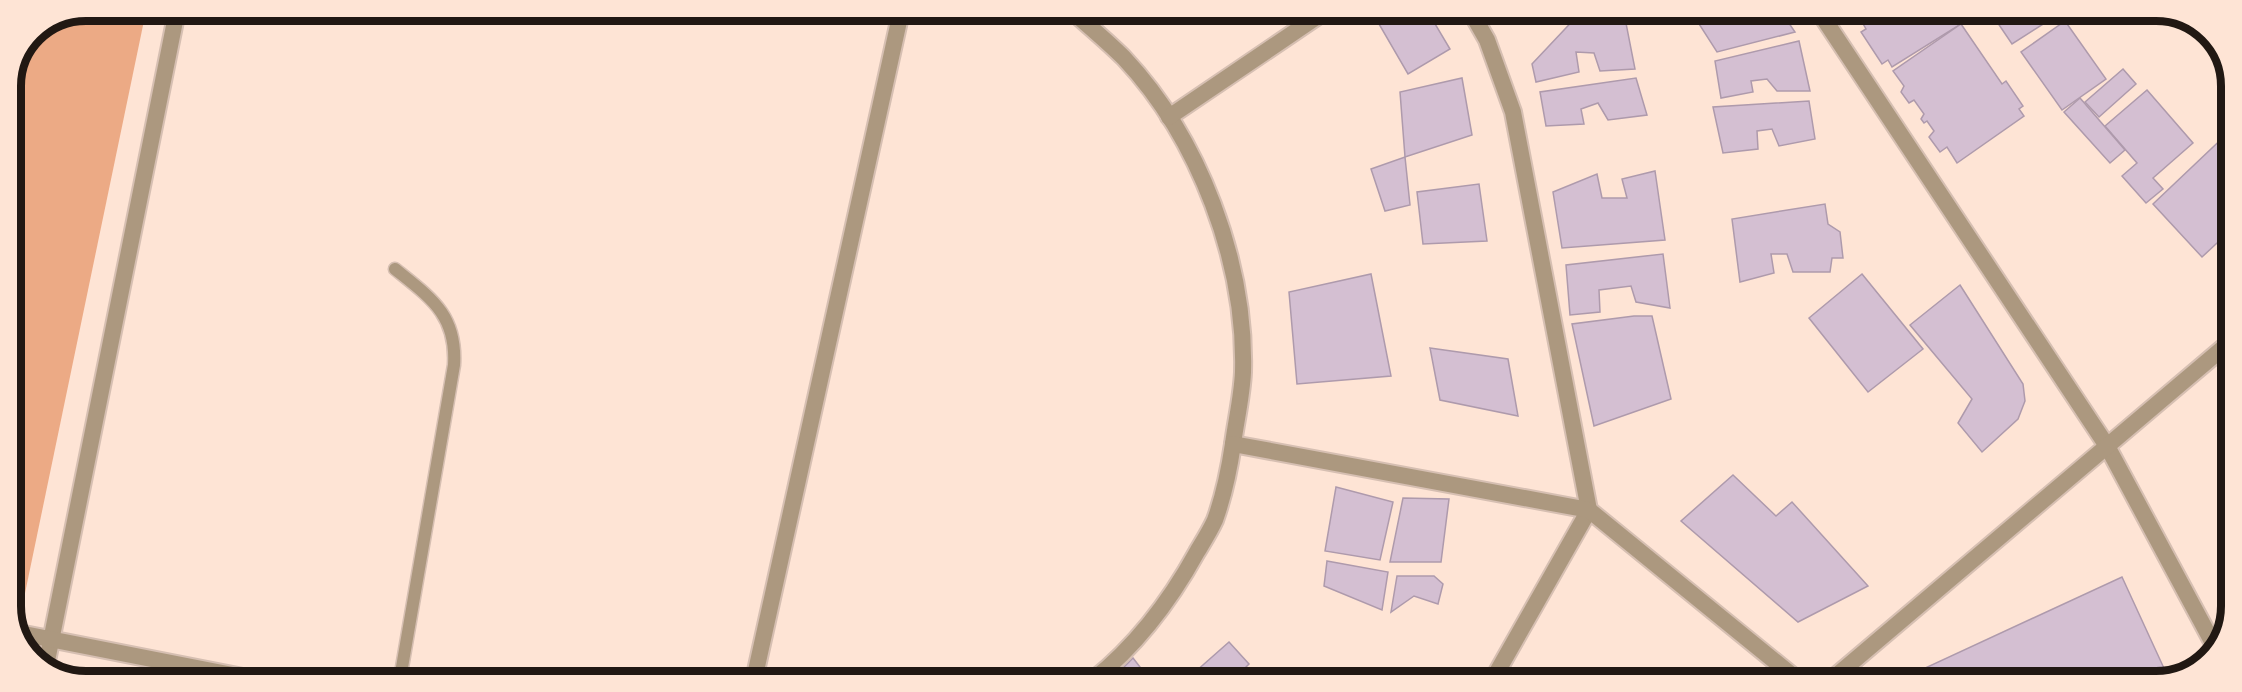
<svg xmlns="http://www.w3.org/2000/svg" width="2242" height="692" font-family="'DM Sans',sans-serif">
  <style>
    .green { fill: #ecaa85 }
    .building { fill: #d4bfd2; stroke: #ae9aac; stroke-width: 1.5 }
    .lines { fill: none; stroke-linecap: round; stroke-linejoin: round }
    .service-casing { stroke: #d6bfb2; stroke-width: 15 }
    .minor-casing { stroke: #d6bfb2; stroke-width: 20 }
    .tertiary-casing { stroke: #d6bfb2; stroke-width: 20 }
    .service { stroke: #ac987f; stroke-width: 12 }
    .minor { stroke: #ac987f; stroke-width: 16 }
    .tertiary { stroke: #ac987f; stroke-width: 16 }
    .rim { fill: none; stroke: #211813; stroke-width: 8 }
  </style>
  <rect width="100%" height="100%" fill="#fee4d5"/>
  <path class="green" d="M86 11H146L24 598 11 595V86L33 32Z"/>
  <g class="building">
    <path d="M1372 12H1428L1450 49 1408 74Z"/>
    <path d="M1581 12H1620L1625 18 1635 69 1600 71 1594 53 1576 52 1579 72 1536 82 1532 64Z"/>
    <path d="M1692 13H1782L1795 32 1717 52Z"/>
    <path d="M1868 13H1955L1961 24 1892 67 1888 60 1882 64 1861 32 1866 29 1862 22 1870 16Z"/>
    <path d="M1991 13H2058L2059 14 2012 44Z"/>
    <path d="M2065 21 2106 79 2062 110 2021 52Z"/>
    <path d="M1961 24 2002 84 2006 81 2023 106 2019 109 2024 116 1957 163 1947 147 1940 152 1929 137 1934 131 1927 121 1924 123 1921 119 1924 114 1914 100 1909 103 1901 92 1904 86 1893 71Z"/>
    <path d="M1799 41 1810 91H1777L1767 79 1751 81 1753 92 1721 98 1715 61Z"/>
    <path d="M2123 69 2136 84 2099 117 2085 102Z"/>
    <path d="M1462 78 1472 135 1405 157 1400 92Z"/>
    <path d="M1636 78 1647 115 1608 120 1598 103 1581 109 1584 124 1546 126 1540 92Z"/>
    <path d="M2147 90 2193 143 2153 178 2163 189 2146 203 2122 176 2137 163 2105 126Z"/>
    <path d="M2080 98 2125 150 2110 163 2064 112Z"/>
    <path d="M1809 101 1815 139 1779 146 1772 129 1757 131 1758 149 1723 153 1713 107Z"/>
    <path d="M2231 130V230L2202 257 2153 204Z"/>
    <path d="M1405 157 1410 205 1385 211 1371 169Z"/>
    <path d="M1655 171 1665 240 1562 248 1553 192 1597 174 1602 198H1627L1622 179Z"/>
    <path d="M1479 184 1487 241 1423 244 1417 192Z"/>
    <path d="M1825 204 1828 224 1840 232 1843 258H1832L1830 272H1793L1787 254H1771L1774 273 1740 282 1732 219Z"/>
    <path d="M1663 254 1670 308 1636 302 1631 286 1599 290 1600 312 1570 315 1566 265Z"/>
    <path d="M1371 274 1391 376 1297 384 1289 292Z"/>
    <path d="M1862 274 1923 349 1868 392 1809 318Z"/>
    <path d="M1960 285 2023 384 2025 401 2018 419 1982 452 1958 423 1972 399 1910 325Z"/>
    <path d="M1634 316H1652L1671 399 1594 426 1572 324Z"/>
    <path d="M1430 348 1508 359 1518 416 1440 400Z"/>
    <path d="M1733 475 1776 516 1792 502 1868 586 1798 622 1681 521Z"/>
    <path d="M1336 487 1393 502 1380 560 1325 551Z"/>
    <path d="M1403 498 1449 499 1441 562H1390Z"/>
    <path d="M1327 561 1388 572 1382 610 1324 586Z"/>
    <path d="M1397 576H1434L1443 584 1438 604 1414 596 1391 612Z"/>
    <path d="M2122 577 2168 677 2156 681H1913L1910 675Z"/>
    <path d="M1229 642 1249 664 1233 680H1186Z"/>
    <path d="M1133 658 1150 680H1111Z"/>
    <path d="M57 671 90 679H66Z"/>
  </g>
  <g class="lines">
    <g class="service-casing">
      <path id="service" d="M395 269C431 298 457 315 454 365L400 679"/>
    </g>
    <g class="minor-casing">
      <g id="minor">
        <path d="M1073 12C1090 27 1108 42 1124 58 1199 138 1246 262 1243 372 1242 396 1236 421 1233 444"/>
        <path d="M1471 12 1487 40 1513 112 1589 510 1492 681"/>
        <path d="M1820 13 2107 446 2215 647"/>
        <path d="M1169 117 1324 12"/>
        <path d="M46 666 177 11"/>
        <path d="M754 680 901 12"/>
        <path d="M1830 681 2230 342"/>
      </g>
    </g>
    <g class="tertiary-casing">
      <g id="tertiary">
        <path d="M19 633 253 679"/>
        <path d="M1093 680C1137 645 1170 601 1197 552 1203 542 1210 531 1215 520 1224 495 1229 471 1233 444L1589 510 1799 681"/>
      </g>
    </g>
    <use href="#service" class="service"/>
    <use href="#minor" class="minor"/>
    <use href="#tertiary" class="tertiary"/>
  </g>
  <path d="M0 0H2242V692H0ZM86 21H2156A65 65 0 0 1 2221 86V606A65 65 0 0 1 2156 671H86A65 65 0 0 1 21 606V86A65 65 0 0 1 86 21Z" fill="#fee4d5" fill-rule="evenodd"/>
  <path class="rim" d="M86 21H2156A65 65 0 0 1 2221 86V606A65 65 0 0 1 2156 671H86A65 65 0 0 1 21 606V86A65 65 0 0 1 86 21Z"/>
</svg>
